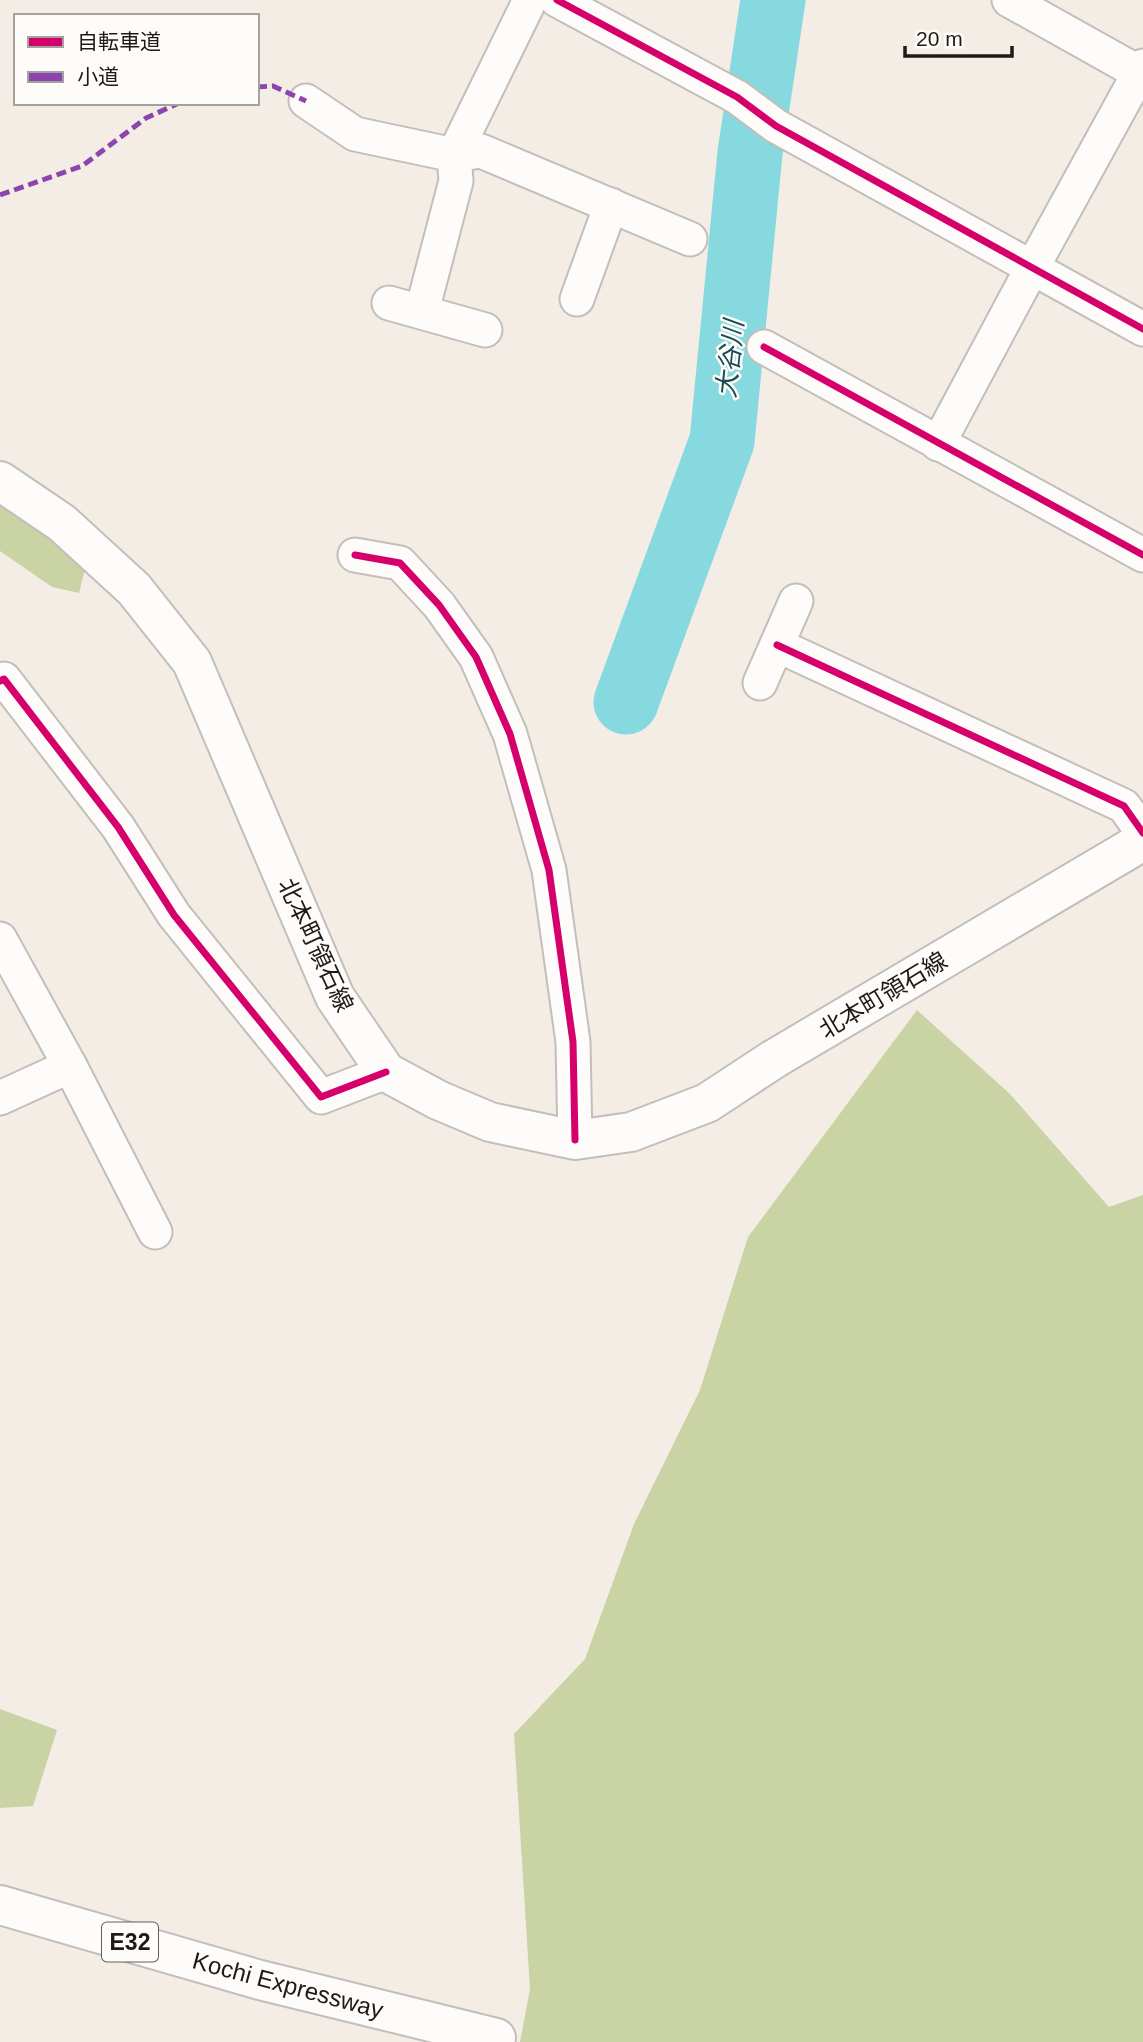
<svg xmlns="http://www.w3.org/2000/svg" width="1143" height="2042" font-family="Arial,'Noto Sans JP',sans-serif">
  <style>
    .forest { fill: #cad3a3 }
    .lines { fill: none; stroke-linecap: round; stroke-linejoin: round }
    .river { stroke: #87d9e0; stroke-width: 65 }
    .street-casing { stroke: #c3beb9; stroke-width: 37 }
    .secondary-casing { stroke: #c3beb9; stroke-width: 42 }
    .highway-casing { stroke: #c3beb9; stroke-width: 42 }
    .street { stroke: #fdfcfb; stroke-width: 33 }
    .secondary { stroke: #fdfcfb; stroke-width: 38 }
    .highway { stroke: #fdfcfb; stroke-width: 38 }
    .quiet { stroke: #8e44ad; stroke-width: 5; stroke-dasharray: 10 5; stroke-linecap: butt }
    .cycleway-casing { stroke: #fefcf9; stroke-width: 11 }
    .cycleway { stroke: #d6006c; stroke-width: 7 }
    .labels { text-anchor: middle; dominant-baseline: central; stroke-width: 5; stroke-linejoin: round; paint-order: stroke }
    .shield { fill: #fefcf9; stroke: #615e5a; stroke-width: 2 }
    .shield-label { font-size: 23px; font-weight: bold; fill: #1e1a16 }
    .street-label { font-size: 24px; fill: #1e1a16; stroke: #fefcf9 }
    .water-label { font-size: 26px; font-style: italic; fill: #184c52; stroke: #fefcf9 }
  </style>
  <rect width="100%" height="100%" fill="#f3ede6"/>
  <g class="forest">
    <path d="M0 505 17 513 85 569 79 593 52 587 0 551Z"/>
    <path d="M917 1010 1010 1094 1109 1207 1143 1195V2042H520L530 1989 514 1734 585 1659 634 1524 700 1390 748 1237Z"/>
    <path d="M0 1709 57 1730 33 1806 0 1808Z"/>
  </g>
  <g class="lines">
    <path class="river" d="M626 702 722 441 750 153 773 0"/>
    <g class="street-casing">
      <g id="street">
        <path d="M557 0 737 97 776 126 1143 329"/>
        <path d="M1009 0 1143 75"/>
        <path d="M306 101 355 134 454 155 530 0"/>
        <path d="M577 299 611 205"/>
        <path d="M389 303 485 330"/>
        <path d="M422 311 456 181 454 155 481 151 690 239"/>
        <path d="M764 347 1143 555"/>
        <path d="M938 444 1032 268 1143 66"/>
        <path d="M355 555 400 563 439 605 476 657 510 734 549 870 573 1042 575 1140"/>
        <path d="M777 645 1124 806 1143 833"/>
        <path d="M0 681 4 679 118 827 174 915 321 1097 386 1072"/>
        <path d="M760 683 796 601"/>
        <path d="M0 939 70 1066 155 1232"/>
        <path d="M0 1098 70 1066"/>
      </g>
    </g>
    <g class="secondary-casing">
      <path id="secondary" d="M0 481 62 523 134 589 192 662 335 997 386 1072 438 1100 490 1122 575 1140 631 1132 707 1103 774 1059 1143 841"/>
    </g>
    <g class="highway-casing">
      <path id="highway" d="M0 1905 260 1980 496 2038"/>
    </g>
    <use href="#street" class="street"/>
    <use href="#secondary" class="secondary"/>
    <use href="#highway" class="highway"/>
    <g class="quiet">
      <path d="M257 87 273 86 306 101"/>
      <path d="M0 195 82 166 146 118 179 103"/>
    </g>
    <g class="cycleway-casing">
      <g id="cycleway">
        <path d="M557 0 737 97 776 126 1143 329"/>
        <path d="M764 347 1143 555"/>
        <path d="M355 555 400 563 439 605 476 657 510 734 549 870 573 1042 575 1140"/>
        <path d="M777 645 1124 806 1143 833"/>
        <path d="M0 681 4 679 118 827 174 915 321 1097 386 1072"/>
      </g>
    </g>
    <use href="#cycleway" class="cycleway"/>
  </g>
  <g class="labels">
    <rect class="shield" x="102" y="1922.5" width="56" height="39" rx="5"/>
    <g class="shield-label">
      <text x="130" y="1942">E32</text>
    </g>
    <g class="street-label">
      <text transform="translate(316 945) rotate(65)">北本町領石線</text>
      <text transform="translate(883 995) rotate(-31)">北本町領石線</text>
      <text transform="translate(288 1985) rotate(15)">Kochi Expressway</text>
    </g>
    <g class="water-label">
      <text transform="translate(730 359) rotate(-84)">大谷川</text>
    </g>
  </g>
  <rect x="14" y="14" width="245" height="91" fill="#fefcf9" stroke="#a4a29e" stroke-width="2"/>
  <rect x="28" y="37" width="35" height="10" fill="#d6006c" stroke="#a4a29e" stroke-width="2"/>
  <text x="77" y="49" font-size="21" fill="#1e1a16">自転車道</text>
  <rect x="28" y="72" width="35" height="10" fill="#8e44ad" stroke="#a4a29e" stroke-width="2"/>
  <text x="77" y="84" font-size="21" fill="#1e1a16">小道</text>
  <path d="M905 46v10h107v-10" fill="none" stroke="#1e1a16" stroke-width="3.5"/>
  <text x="916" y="46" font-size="21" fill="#1e1a16" stroke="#fefcf9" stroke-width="5" paint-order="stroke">20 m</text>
</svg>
